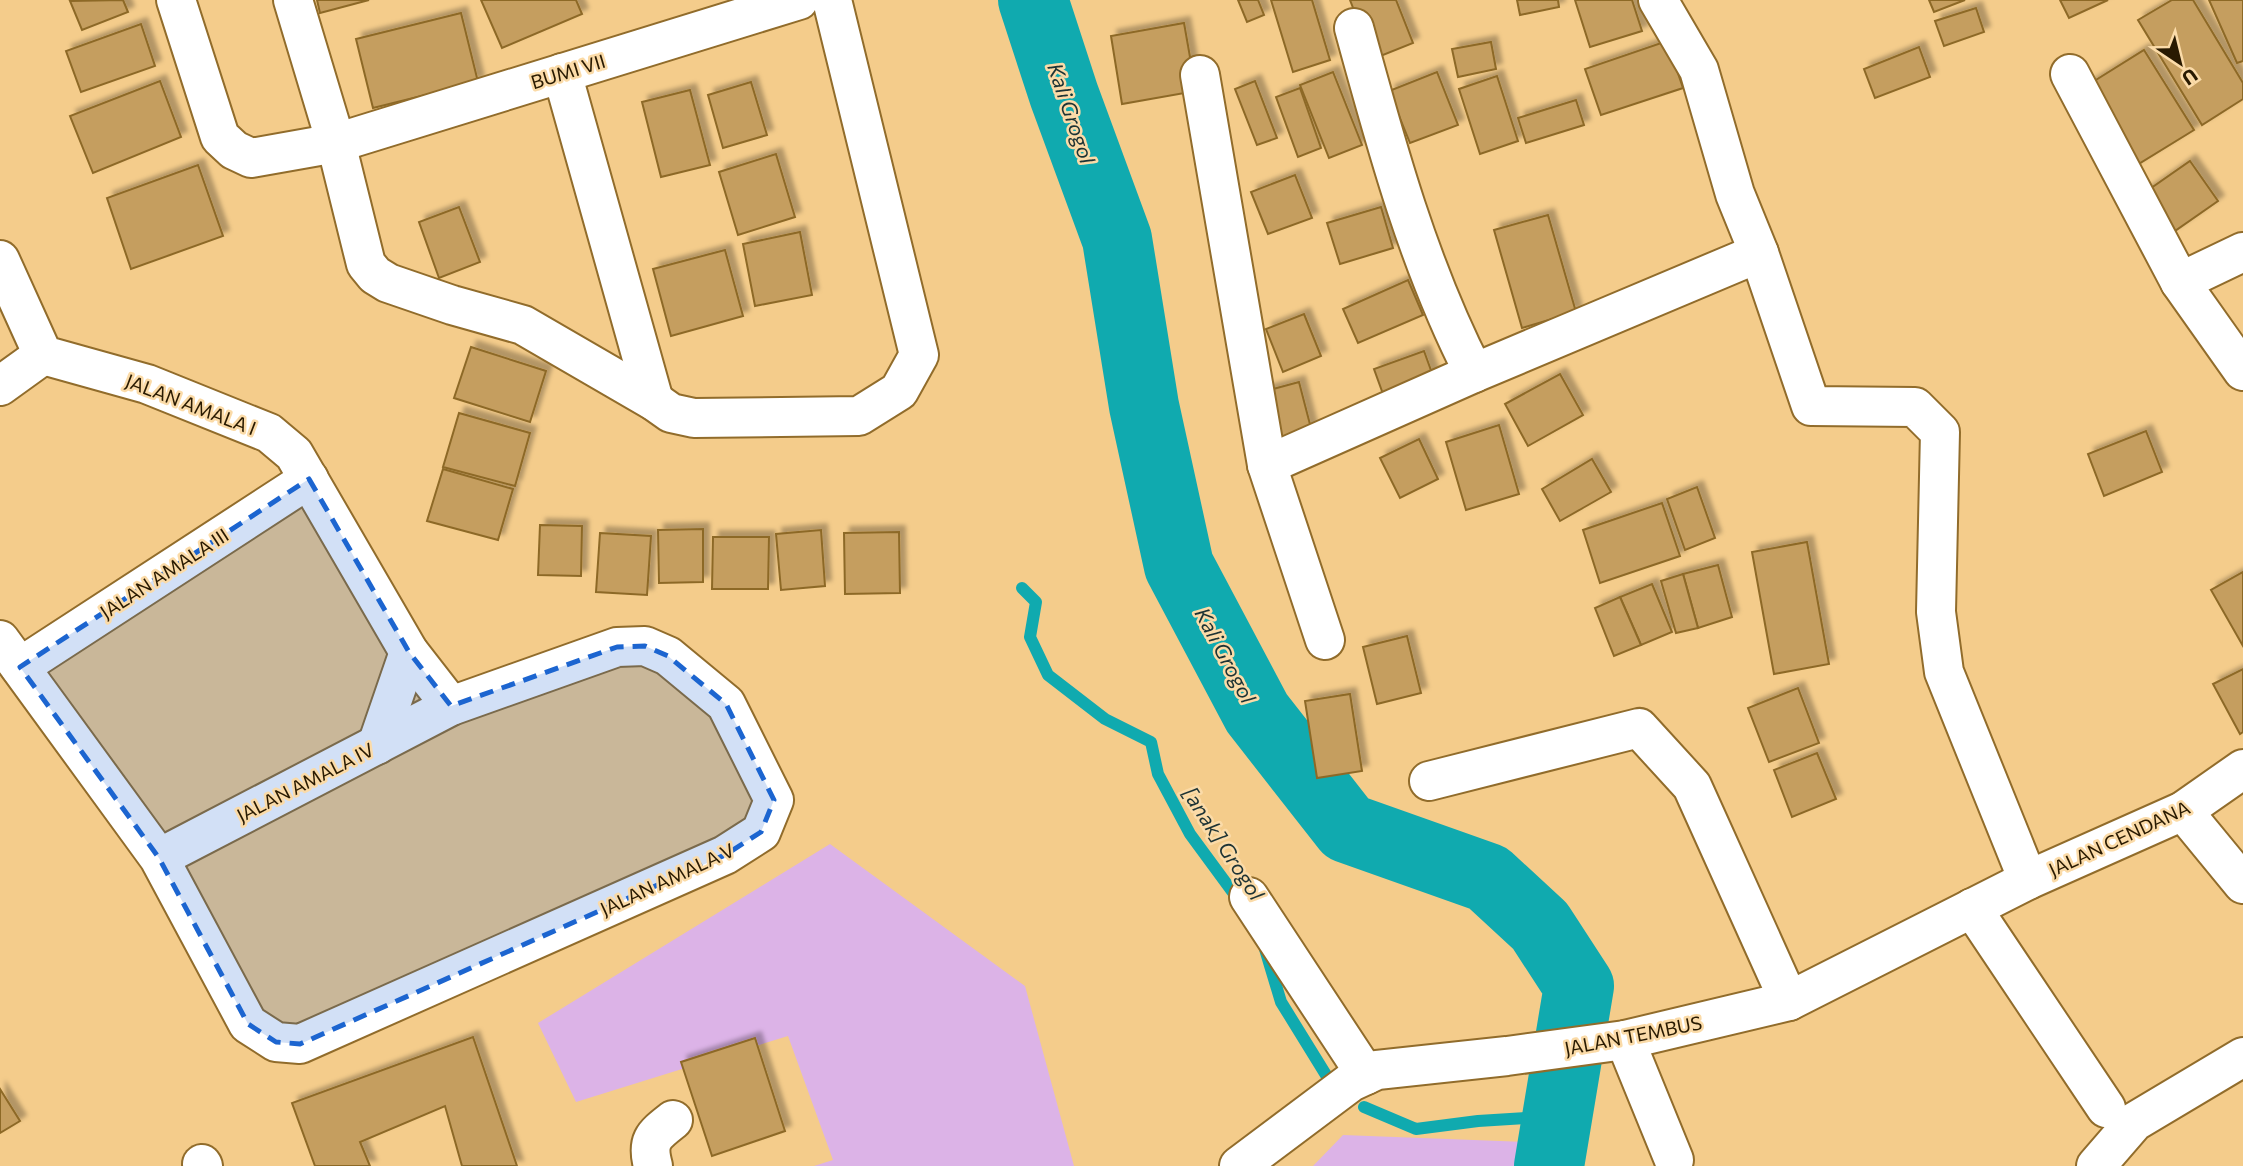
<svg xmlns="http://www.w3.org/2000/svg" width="2243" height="1166" font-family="Commissioner,sans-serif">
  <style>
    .green { fill: #dcb3e7 }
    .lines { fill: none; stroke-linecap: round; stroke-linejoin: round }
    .stream { stroke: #10aaaf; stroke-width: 12 }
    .river { stroke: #10aaaf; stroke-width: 70 }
    .building { fill: #c59e5f; stroke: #8d6928; stroke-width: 2; filter: url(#shadow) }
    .minor-casing { stroke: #916c2b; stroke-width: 42 }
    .minor { stroke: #fff; stroke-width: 38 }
    .marked { fill: #1c65d0; fill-opacity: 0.2; stroke: #1c65d0; stroke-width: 5; stroke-dasharray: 14 9; stroke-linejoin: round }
    .labels { text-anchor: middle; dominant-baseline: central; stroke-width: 5; stroke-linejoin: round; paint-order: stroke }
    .street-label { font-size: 19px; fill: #291a01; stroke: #fbdba8 }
    .water-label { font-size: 21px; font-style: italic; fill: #1d3334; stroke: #fbdba8 }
  </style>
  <defs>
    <filter id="shadow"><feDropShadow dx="6" dy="-6" stdDeviation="2" flood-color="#0004"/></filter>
  </defs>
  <rect width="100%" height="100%" fill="#f4cc8b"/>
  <g class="green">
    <path d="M830 844 1025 986 1074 1166H814L833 1160 788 1036 576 1102 538 1023Z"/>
    <path d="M1343 1135 1527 1142 1515 1166H1313Z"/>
  </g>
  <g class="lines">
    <g class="stream">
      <path d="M1022 588 1036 602 1030 637 1048 675 1105 719 1151 742 1158 774 1190 834 1240 902"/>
      <path d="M1265 949 1281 1002 1331 1083"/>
      <path d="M1364 1107 1416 1129 1478 1121 1557 1116"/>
    </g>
    <path class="river" d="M1033 0 1064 95 1117 239 1144 406 1179 566 1257 713 1347 828 1488 878 1540 926 1579 986 1549 1166"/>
  </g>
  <g class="building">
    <path d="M123 0 128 12 82 30 70 1Z"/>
    <path d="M317 0H369L320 13Z"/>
    <path d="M481 0H576L582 14 502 48Z"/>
    <path d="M1238 0H1258L1264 15 1247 22Z"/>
    <path d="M1271 0H1312L1330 60 1293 72Z"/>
    <path d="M1350 0H1396L1413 43 1373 59Z"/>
    <path d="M1517 0H1558L1559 7 1520 15Z"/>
    <path d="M1575 0H1632L1642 31 1590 47Z"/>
    <path d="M1929 0H1965L1934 12Z"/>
    <path d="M2060 0H2108L2069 18Z"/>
    <path d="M2172 0H2193L2243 83V99L2202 125 2138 20Z"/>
    <path d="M2209 0H2243V61L2237 63Z"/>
    <path d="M1976 8 1984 32 1944 46 1935 21Z"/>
    <path d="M461 13 478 82 373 108 356 39Z"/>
    <path d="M1184 23 1196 91 1122 104 1111 36Z"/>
    <path d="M141 24 155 66 81 92 66 51Z"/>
    <path d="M1667 41 1683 88 1601 115 1585 69Z"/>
    <path d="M1491 42 1496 69 1458 77 1452 49Z"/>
    <path d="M1919 47 1930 77 1875 98 1864 69Z"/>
    <path d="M2144 50 2194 130 2132 168 2083 88Z"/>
    <path d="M1333 72 1362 145 1329 158 1300 85Z"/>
    <path d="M1437 72 1458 125 1410 143 1389 91Z"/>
    <path d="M1497 76 1518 141 1480 154 1459 89Z"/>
    <path d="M160 81 181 137 93 173 70 116Z"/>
    <path d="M1255 81 1277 138 1257 145 1235 89Z"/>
    <path d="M751 82 767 135 723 148 708 95Z"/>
    <path d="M1300 88 1321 148 1298 157 1276 97Z"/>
    <path d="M690 90 710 165 661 177 642 102Z"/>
    <path d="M1576 100 1584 125 1526 143 1518 118Z"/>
    <path d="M776 154 795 217 738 235 719 172Z"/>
    <path d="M2190 161 2218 201 2172 233 2144 193Z"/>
    <path d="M198 165 223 236 131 269 107 198Z"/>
    <path d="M1295 175 1312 218 1268 234 1251 192Z"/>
    <path d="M459 207 480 262 439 278 419 222Z"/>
    <path d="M1381 207 1393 248 1340 264 1327 223Z"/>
    <path d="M1548 215 1576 312 1522 328 1494 230Z"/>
    <path d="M800 232 812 295 755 306 743 244Z"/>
    <path d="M725 250 743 316 671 336 653 269Z"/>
    <path d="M1408 280 1423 315 1358 343 1343 309Z"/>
    <path d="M1304 314 1321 356 1283 372 1266 329Z"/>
    <path d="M471 347 546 371 530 422 454 398Z"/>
    <path d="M1424 351 1433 376 1383 394 1374 369Z"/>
    <path d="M1560 374 1583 415 1528 446 1505 404Z"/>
    <path d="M1299 382 1313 436 1276 445 1262 392Z"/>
    <path d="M459 413 530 433 515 486 443 467Z"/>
    <path d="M1499 425 1519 494 1466 510 1446 442Z"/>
    <path d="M2146 431 2162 472 2104 496 2088 454Z"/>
    <path d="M1419 439 1438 479 1400 498 1380 458Z"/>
    <path d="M1592 459 1611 492 1560 521 1542 489Z"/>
    <path d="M443 469 513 489 498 540 427 521Z"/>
    <path d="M1697 487 1715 538 1685 550 1667 499Z"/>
    <path d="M1662 503 1680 556 1600 583 1583 530Z"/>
    <path d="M540 525 582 526 581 576 538 575Z"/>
    <path d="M703 529V582L659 583 658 530Z"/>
    <path d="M821 530 825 586 781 590 776 534Z"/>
    <path d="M899 532 900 593 845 594 844 533Z"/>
    <path d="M600 533 651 536 647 595 596 592Z"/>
    <path d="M713 537H769L768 589H712Z"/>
    <path d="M1807 542 1829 664 1774 674 1752 552Z"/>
    <path d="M1718 565 1732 617 1698 628 1683 574Z"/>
    <path d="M2243 572V646L2211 590Z"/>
    <path d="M1683 574 1698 628 1676 633 1661 581Z"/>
    <path d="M1652 584 1672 632 1641 645 1620 597Z"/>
    <path d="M1620 597 1641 645 1614 656 1595 608Z"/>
    <path d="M1407 636 1421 693 1377 704 1363 647Z"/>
    <path d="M2243 669V732L2240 734 2213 684Z"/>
    <path d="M1798 688 1819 743 1769 762 1748 708Z"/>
    <path d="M1350 694 1362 771 1317 778 1305 701Z"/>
    <path d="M1817 753 1836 799 1792 817 1774 770Z"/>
    <path d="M473 1037 517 1166H462L445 1106 360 1142 370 1166H315L292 1103Z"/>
    <path d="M755 1038 785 1131 712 1156 681 1062Z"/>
    <path d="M0 1089 20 1121 0 1133Z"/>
  </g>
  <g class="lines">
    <g class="minor-casing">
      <g id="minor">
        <path d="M176 0 220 137 234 150 251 158 336 143 799 0"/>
        <path d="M293 0 336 143 366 264 375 275 388 283 452 305 523 325 654 401 671 413 694 418 859 416 899 391 919 355 832 0"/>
        <path d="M1658 0 1699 70 1735 194 1759 253"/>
        <path d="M1354 28C1386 145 1418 264 1474 373"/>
        <path d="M562 73 654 401"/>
        <path d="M2070 74 2180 282 2243 371"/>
        <path d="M1200 75 1267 465 1325 640"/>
        <path d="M0 260 43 355 147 384 269 433 294 454 409 652 451 706"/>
        <path d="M2180 282 2243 252"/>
        <path d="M0 386 43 355"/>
        <path d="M1267 465 1474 373 1759 253 1811 406 1915 407 1940 432 1936 612 1944 672 2028 880"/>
        <path d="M0 640 159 858 248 1024 276 1042 300 1044 725 855 761 832 774 800 726 704 668 656 645 646 617 647 451 706 159 858"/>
        <path d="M20 667 309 479"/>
        <path d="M377 745 409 652"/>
        <path d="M1429 781 1639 728 1692 786 1789 1001"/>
        <path d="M2183 811 2243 884"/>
        <path d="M1249 897 1366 1075"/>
        <path d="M1972 908 2106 1108"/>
        <path d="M1625 1040 1674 1160"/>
        <path d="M202 1164 203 1166"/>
        <path d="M653 1166C646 1140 654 1135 673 1120"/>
        <path d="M1239 1166 1351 1082 1377 1070 1507 1056 1625 1040 1789 1001 2028 880 2183 811 2243 769"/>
        <path d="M2096 1166 2134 1122 2243 1057"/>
      </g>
    </g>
    <use href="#minor" class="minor"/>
  </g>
  <path class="marked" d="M309 479 409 652 451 706 617 647 645 646 668 656 726 704 774 800 761 832 725 855 300 1044 276 1042 248 1024 159 858 20 667Z"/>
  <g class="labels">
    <g class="street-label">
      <text transform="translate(568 71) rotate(-17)">BUMI VII</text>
      <text transform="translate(191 404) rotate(21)">JALAN AMALA I</text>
      <text transform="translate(164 573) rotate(-33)">JALAN AMALA III</text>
      <text transform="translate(305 782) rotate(-27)">JALAN AMALA IV</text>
      <text transform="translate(2119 838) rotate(-25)">JALAN CENDANA</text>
      <text transform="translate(667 879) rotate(-25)">JALAN AMALA V</text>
      <text transform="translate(1633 1035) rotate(-11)">JALAN TEMBUS</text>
    </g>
    <g class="water-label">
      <text transform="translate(1072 113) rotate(71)">Kali Grogol</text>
      <text transform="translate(1226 655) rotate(62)">Kali Grogol</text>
      <text transform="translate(1224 843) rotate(57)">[anak] Grogol</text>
    </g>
  </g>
  <g transform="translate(2180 63) rotate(145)" stroke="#fbdba8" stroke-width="5" paint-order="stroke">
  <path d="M0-5L12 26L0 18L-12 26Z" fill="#291a01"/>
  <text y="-10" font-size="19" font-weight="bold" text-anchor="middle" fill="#291a01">U</text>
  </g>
</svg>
